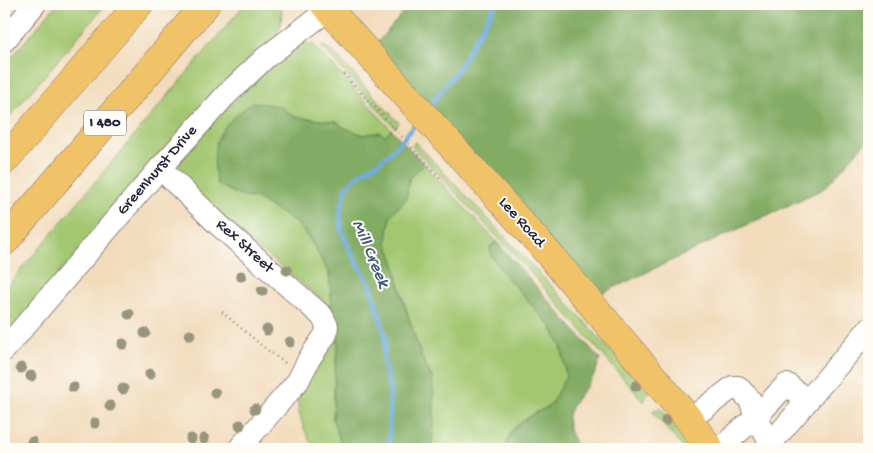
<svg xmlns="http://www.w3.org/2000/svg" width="873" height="453" font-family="'Gochi Hand',sans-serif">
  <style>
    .green { fill: #a3c771; stroke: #627456 }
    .forest { fill: #82ac63; stroke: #52674f }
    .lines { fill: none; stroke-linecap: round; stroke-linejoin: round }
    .stream { stroke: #6eace1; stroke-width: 4.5 }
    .minor-casing { stroke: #8a7e7b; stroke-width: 24 }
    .major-casing { stroke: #8a7e7b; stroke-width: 29 }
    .highway-casing { stroke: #8a7e7b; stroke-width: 29 }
    .path { stroke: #8a7e7b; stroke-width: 2.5; stroke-dasharray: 1 4; stroke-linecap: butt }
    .minor { stroke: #fff; stroke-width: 22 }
    .major { stroke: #f1c369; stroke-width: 28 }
    .highway { stroke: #f1c369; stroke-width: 28 }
    .tree { fill: #98957f }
    .labels { text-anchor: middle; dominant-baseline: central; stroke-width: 4; stroke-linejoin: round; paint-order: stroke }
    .shield { fill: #fdfcf7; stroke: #646373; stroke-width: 1 }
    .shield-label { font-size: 15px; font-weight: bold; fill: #22223b }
    .street-label { font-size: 16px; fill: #22223b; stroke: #fdfcf7 }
    .water-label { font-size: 18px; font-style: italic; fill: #40597d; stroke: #fdfcf7 }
  </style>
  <rect width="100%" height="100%" fill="#fdfcf7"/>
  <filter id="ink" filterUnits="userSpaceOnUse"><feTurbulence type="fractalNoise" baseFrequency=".02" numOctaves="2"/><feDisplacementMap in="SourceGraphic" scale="10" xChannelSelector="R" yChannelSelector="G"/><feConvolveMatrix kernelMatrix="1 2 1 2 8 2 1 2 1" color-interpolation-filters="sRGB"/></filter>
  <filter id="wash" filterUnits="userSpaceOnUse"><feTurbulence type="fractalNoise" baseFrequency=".0096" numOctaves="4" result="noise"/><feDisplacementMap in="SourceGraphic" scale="20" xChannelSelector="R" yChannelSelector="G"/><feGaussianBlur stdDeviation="1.12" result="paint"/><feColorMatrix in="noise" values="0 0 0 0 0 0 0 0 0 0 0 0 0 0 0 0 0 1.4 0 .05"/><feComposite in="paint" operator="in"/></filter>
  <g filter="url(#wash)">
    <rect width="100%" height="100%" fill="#f2dbbb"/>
    <g class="green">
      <path d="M57 4H106L4 123V66Z"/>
      <path d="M245 4H275L282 10 281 24 276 35 4 340V290Z"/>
      <path d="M307 43 313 44 391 129 385 136 380 132 363 135 343 127 337 122 295 117 279 106 240 196 258 199 297 223 314 246 329 273 332 308 243 236 181 177 179 170 180 162 211 124 277 61 300 45Z"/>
      <path d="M320 45 330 49 399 123 395 128Z"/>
      <path d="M415 142 577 313 648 393 644 402 532 274 412 146Z"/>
      <path d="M424 164 497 242 490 246 491 255 505 275 552 328 562 349 566 377 550 406 535 413 510 434 505 449H431L432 378 422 358 412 328 387 242 390 216 406 199 409 179Z"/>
      <path d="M338 338 335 368 333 420 343 449H314C306 433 296 415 298 396Z"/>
      <path d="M661 408 695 449H684L652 411Z"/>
    </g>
    <g class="forest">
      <path d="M411 4H869V138L825 188 588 300 369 52Z"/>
      <path d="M253 102 279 106 295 117 337 122 343 127 363 135 380 132 385 136 391 129 424 164 409 179 406 199 390 216 387 242 395 264 403 302 412 328 422 358 432 378 434 397V427L431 449H343L333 420 335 368 339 345 338 329 332 308 329 273 314 246 297 223 258 199 240 196 217 184C209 141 219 126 253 102Z"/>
      <path d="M497 242 600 359C598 365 596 372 593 377 573 407 555 413 579 449H505L510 434 516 426 535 413 550 406 566 376 562 349 552 328 505 275 491 255 490 246Z"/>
    </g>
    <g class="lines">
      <g class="stream">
        <path d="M429 107 457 70 496 4"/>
        <path d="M389 449 390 394 384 361 385 334 370 284 349 249 341 229 340 213 346 188 358 175 379 162 400 143 418 121"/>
      </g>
    </g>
  </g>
  <g filter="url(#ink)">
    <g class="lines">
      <g class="minor-casing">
        <g id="minor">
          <path d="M4 41 35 4"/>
          <path d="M160 168 220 226 322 316 327 326 326 334 309 359 298 381 239 449"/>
          <path d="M4 350 160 168 225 96 265 58 329 9"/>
          <path d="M689 420 733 387H738L750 400 756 417 771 444"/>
          <path d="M719 449 756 417 786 385H788L807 401"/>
          <path d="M766 449 869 329"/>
        </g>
      </g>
      <g class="major-casing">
        <path id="major" d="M324 4 548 253 687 417 710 449"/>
      </g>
      <g class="highway-casing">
        <g id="highway">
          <path d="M329 9 336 4"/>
          <path d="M4 161 139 4"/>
          <path d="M4 242 206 4"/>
        </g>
      </g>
      <g class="path">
        <path d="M344 74 441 179"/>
        <path d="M222 312 266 349 285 363"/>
      </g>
      <use href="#minor" class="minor"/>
      <use href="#major" class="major"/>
      <use href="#highway" class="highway"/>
    </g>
    <g class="tree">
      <circle cx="287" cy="270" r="5.5"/>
      <circle cx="241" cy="276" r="5.5"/>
      <circle cx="262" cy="291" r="5.5"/>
      <circle cx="129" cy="314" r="5.5"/>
      <circle cx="267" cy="330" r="5.5"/>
      <circle cx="145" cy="333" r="5.5"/>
      <circle cx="190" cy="335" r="5.5"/>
      <circle cx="290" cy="342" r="5.5"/>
      <circle cx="123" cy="344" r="5.5"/>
      <circle cx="21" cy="368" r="5.5"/>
      <circle cx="150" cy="374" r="5.5"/>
      <circle cx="31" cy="376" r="5.5"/>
      <circle cx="636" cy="386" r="5.5"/>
      <circle cx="73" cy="387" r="5.5"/>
      <circle cx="123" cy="389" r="5.5"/>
      <circle cx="215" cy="393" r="5.5"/>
      <circle cx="110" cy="406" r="5.5"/>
      <circle cx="255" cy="409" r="5.5"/>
      <circle cx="666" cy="420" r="5.5"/>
      <circle cx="95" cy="423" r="5.5"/>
      <circle cx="240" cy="425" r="5.5"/>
      <circle cx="191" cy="439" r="5.5"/>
      <circle cx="204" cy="439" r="5.5"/>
      <circle cx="32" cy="442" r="5.5"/>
    </g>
  </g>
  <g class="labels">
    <rect class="shield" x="84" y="110.5" width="42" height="25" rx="4"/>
    <g class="shield-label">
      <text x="105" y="123">I 480</text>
    </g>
    <g class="street-label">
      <text transform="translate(158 171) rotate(-49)">Greenhurst Drive</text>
      <text transform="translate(521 223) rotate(48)">Lee Road</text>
      <text transform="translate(244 247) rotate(42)">Rex Street</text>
    </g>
    <g class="water-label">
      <text transform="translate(370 254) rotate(67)">Mill Creek</text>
    </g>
  </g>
  <rect width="873" height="453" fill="none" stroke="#fdfcf7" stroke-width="20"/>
</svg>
